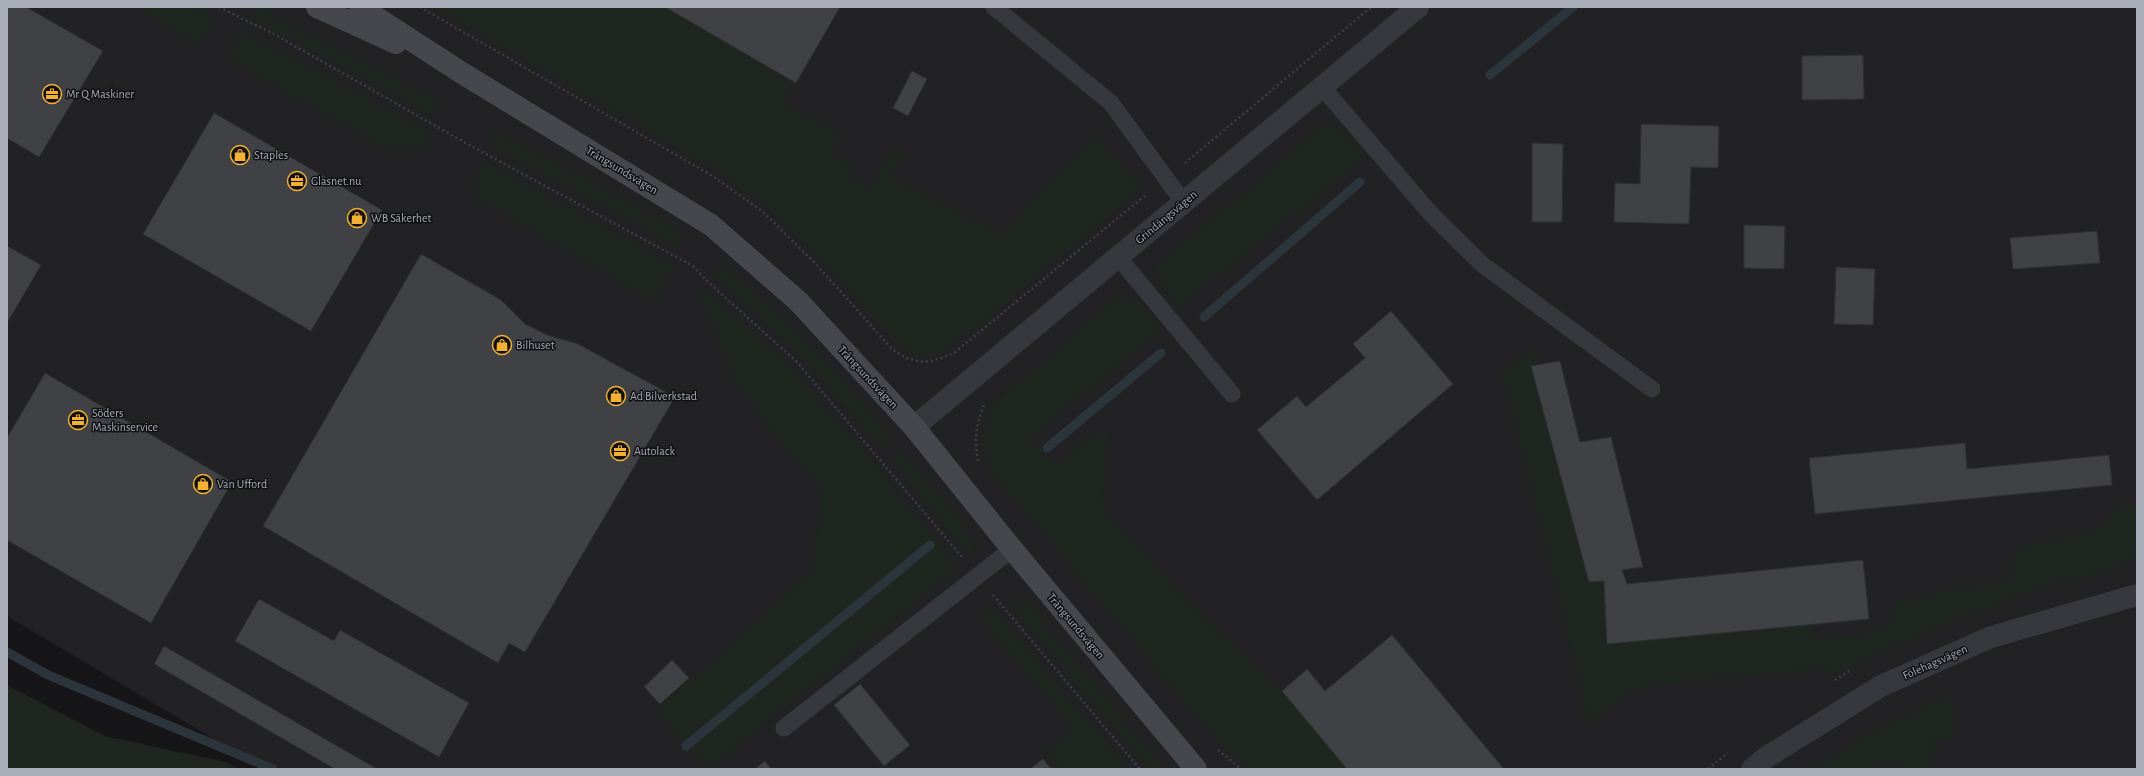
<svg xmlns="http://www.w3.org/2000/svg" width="2144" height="776" font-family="'Alegreya Sans',sans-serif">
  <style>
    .built { fill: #222225 }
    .green { fill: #1e261f }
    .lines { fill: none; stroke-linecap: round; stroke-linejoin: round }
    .stream { stroke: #2c353c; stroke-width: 9 }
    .building { fill: #404145; stroke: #303034 }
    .path { stroke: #3d3f44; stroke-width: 2.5; stroke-dasharray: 2 3; stroke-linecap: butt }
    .service { stroke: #37383d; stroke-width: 17 }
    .minor { stroke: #37383d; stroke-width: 22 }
    .tertiary { stroke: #37383d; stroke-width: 22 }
    .secondary { stroke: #45474d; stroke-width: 22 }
    .labels { text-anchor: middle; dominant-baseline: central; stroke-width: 3; stroke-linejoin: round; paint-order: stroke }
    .poi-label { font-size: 12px; fill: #a8adb8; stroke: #111113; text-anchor: start }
    .street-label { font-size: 12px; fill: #a8adb8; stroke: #111113 }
  </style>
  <rect width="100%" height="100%" fill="#161618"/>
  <path class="built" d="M7 7H2137V769H264L7 616Z"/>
  <g class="green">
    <path d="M135 7H193L215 19 198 44Z"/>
    <path d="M256 7H258L441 102 432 115 249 18Z"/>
    <path d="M433 7H665L796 83 783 102 843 135 830 156 854 169 850 176 870 187 895 148 905 154 892 176 1000 234 1095 136 1143 188 965 337C941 354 924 364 898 345L808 248 763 205 718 173Z"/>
    <path d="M240 30 433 132 425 146 419 150 392 151 320 112 229 59Z"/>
    <path d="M1332 125 1342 130 1365 158 1179 308 1162 287 1156 265 1322 127Z"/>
    <path d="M496 131 600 186 679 231 680 250 628 219 488 145Z"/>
    <path d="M482 159 676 265 655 302 474 197Z"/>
    <path d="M726 268 797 329 853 392 893 441 882 449 813 370 762 319 711 274 713 269Z"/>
    <path d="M704 289 712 293 784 360 862 447 958 568 708 769 656 709 814 570 821 491 734 384 700 296Z"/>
    <path d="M1120 295 1140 302 1163 329 1031 437 1056 464 1108 425 1102 506 1190 604 1282 691 1347 769H1247L1230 757 995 477C976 450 977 434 992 404Z"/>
    <path d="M1533 348 1538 364 1531 366 1589 581H1604L1607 644 1813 625 1815 639C1829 637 1880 635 1887 624 1893 616 1891 606 1900 600L2009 579 2016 548 2099 528C2108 521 2111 513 2119 505H2137C2137 527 2143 556 2120 568L2038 588 1886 649 1839 672 1812 669 1632 688 1589 725 1502 372Z"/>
    <path d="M902 452 976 540 973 561 894 464V457Z"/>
    <path d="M1014 598 1030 605 1165 769H1148L1006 600Z"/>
    <path d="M993 607 1129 769H1061L1046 752 1073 730 976 613Z"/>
    <path d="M7 685 105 736 225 762 238 769H7Z"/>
    <path d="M1952 693 1954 739 1933 741 1934 769H1898L1897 762 1878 765V769H1811L1868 734Z"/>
  </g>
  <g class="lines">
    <g class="stream">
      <path d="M1490 75 1573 7"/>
      <path d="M1204 317 1360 182"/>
      <path d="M1047 448 1161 353"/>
      <path d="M7 652 48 675 273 769"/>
      <path d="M686 746 930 545"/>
    </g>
  </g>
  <g class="building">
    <path d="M7 7H26L103 51 39 157 7 138Z"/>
    <path d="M665 7H840L796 83Z"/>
    <path d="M1863 55 1864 99 1802 100V56Z"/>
    <path d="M912 71 927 79 908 116 893 108Z"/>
    <path d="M214 113 382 210 311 331 143 234Z"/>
    <path d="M1641 124 1719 126 1718 168 1691 167 1689 224 1614 222 1615 183 1640 184Z"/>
    <path d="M1532 143 1563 144 1562 222H1532Z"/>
    <path d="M1744 225 1785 226 1784 269 1744 268Z"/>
    <path d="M2097 231 2100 263 2013 269 2010 238Z"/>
    <path d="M7 246 41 265 7 323Z"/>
    <path d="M421 254 501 300 525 324 547 335 578 344 675 397 525 652 509 643 498 663 263 526Z"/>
    <path d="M1836 267 1875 269 1873 325 1834 324Z"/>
    <path d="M1391 311 1453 384 1317 500 1257 430 1297 396 1306 407 1365 358 1353 344Z"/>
    <path d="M1560 361 1580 442 1611 437 1643 567 1622 570 1627 584 1863 560 1869 619 1607 644 1604 581 1589 582 1531 366Z"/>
    <path d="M45 373 232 482 151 623 7 540V438Z"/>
    <path d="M1965 443 1967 469 2109 455 2112 485 1815 514 1809 458Z"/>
    <path d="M259 599 334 641 340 630 469 703 439 757 235 641Z"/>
    <path d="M1392 635 1504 769H1347L1282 691 1307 669 1325 691Z"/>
    <path d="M164 646 377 769H335L154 664Z"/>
    <path d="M672 660 689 678 660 704 644 687Z"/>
    <path d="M860 684 910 745 884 766 834 705Z"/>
    <path d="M1043 759 1051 769H1030Z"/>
    <path d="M765 761 771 769H755Z"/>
  </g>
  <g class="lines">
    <g class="path">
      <path d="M219 7 272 33 462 141 693 266 707 281 797 362 962 557"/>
      <path d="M420 7 711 175 762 211 814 262 892 349C915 366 929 364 954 353L1147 194"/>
      <path d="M1185 163 1371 7"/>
      <path d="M978 461C974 441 976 423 984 405"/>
      <path d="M993 595 1140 769"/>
      <path d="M1835 680 1851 670"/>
      <path d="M1218 750 1241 769"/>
      <path d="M1708 769 1728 753"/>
    </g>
    <g class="service">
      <path d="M994 7 1111 103 1184 203"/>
      <path d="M1322 87 1431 214 1483 265 1652 389"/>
      <path d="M1118 257 1232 394"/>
      <path d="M784 728 1012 549"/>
    </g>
    <path class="minor" d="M914 427 1418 7"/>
    <path class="tertiary" d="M1752 769 1765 758 1881 686 1991 637 2137 595"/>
    <g class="secondary">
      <path d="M317 7 396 43"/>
      <path d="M360 7 462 73 711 225 798 301 914 427 1012 549 1196 769"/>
    </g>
  </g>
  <defs>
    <g id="office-ring" transform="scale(1)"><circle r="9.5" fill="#111113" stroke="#f2b134" stroke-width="1.5"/><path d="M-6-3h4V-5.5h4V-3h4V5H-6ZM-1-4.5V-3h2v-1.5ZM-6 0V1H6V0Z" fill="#f2b134"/></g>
    <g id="shop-ring" transform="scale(1)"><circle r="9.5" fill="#111113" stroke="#f2b134" stroke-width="1.5"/><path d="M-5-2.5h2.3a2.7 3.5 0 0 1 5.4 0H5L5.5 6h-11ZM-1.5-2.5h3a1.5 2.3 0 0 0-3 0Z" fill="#f2b134"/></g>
  </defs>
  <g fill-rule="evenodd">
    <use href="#office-ring" x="52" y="94"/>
    <use href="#shop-ring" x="240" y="155"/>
    <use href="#office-ring" x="297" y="181"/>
    <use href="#shop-ring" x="357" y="218"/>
    <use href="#shop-ring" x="502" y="345"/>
    <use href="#shop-ring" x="616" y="396"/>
    <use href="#office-ring" x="78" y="420"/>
    <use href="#office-ring" x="620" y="451"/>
    <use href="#shop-ring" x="203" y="484"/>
  </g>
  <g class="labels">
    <g class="poi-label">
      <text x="66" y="94">Mr Q Maskiner</text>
      <text x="254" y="155">Staples</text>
      <text x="311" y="181">Glasnet.nu</text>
      <text x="371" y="218">WB Säkerhet</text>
      <text x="516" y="345">Bilhuset</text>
      <text x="630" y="396">Ad Bilverkstad</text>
      <text x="92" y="413">Söders<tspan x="92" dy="14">Maskinservice</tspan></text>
      <text x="634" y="451">Autolack</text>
      <text x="217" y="484">Van Ufford</text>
    </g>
    <g class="street-label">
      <text transform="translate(622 170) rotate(31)">Trångsundsvägen</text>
      <text transform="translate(1166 217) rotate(-40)">Grindängsvägen</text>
      <text transform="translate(868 377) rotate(47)">Trångsundsvägen</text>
      <text transform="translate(1076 626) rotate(50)">Trångsundsvägen</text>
      <text transform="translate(1935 662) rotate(-24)">Fölehagsvägen</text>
    </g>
  </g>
  <rect width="2144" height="776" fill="none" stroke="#a8adb8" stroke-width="16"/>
</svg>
